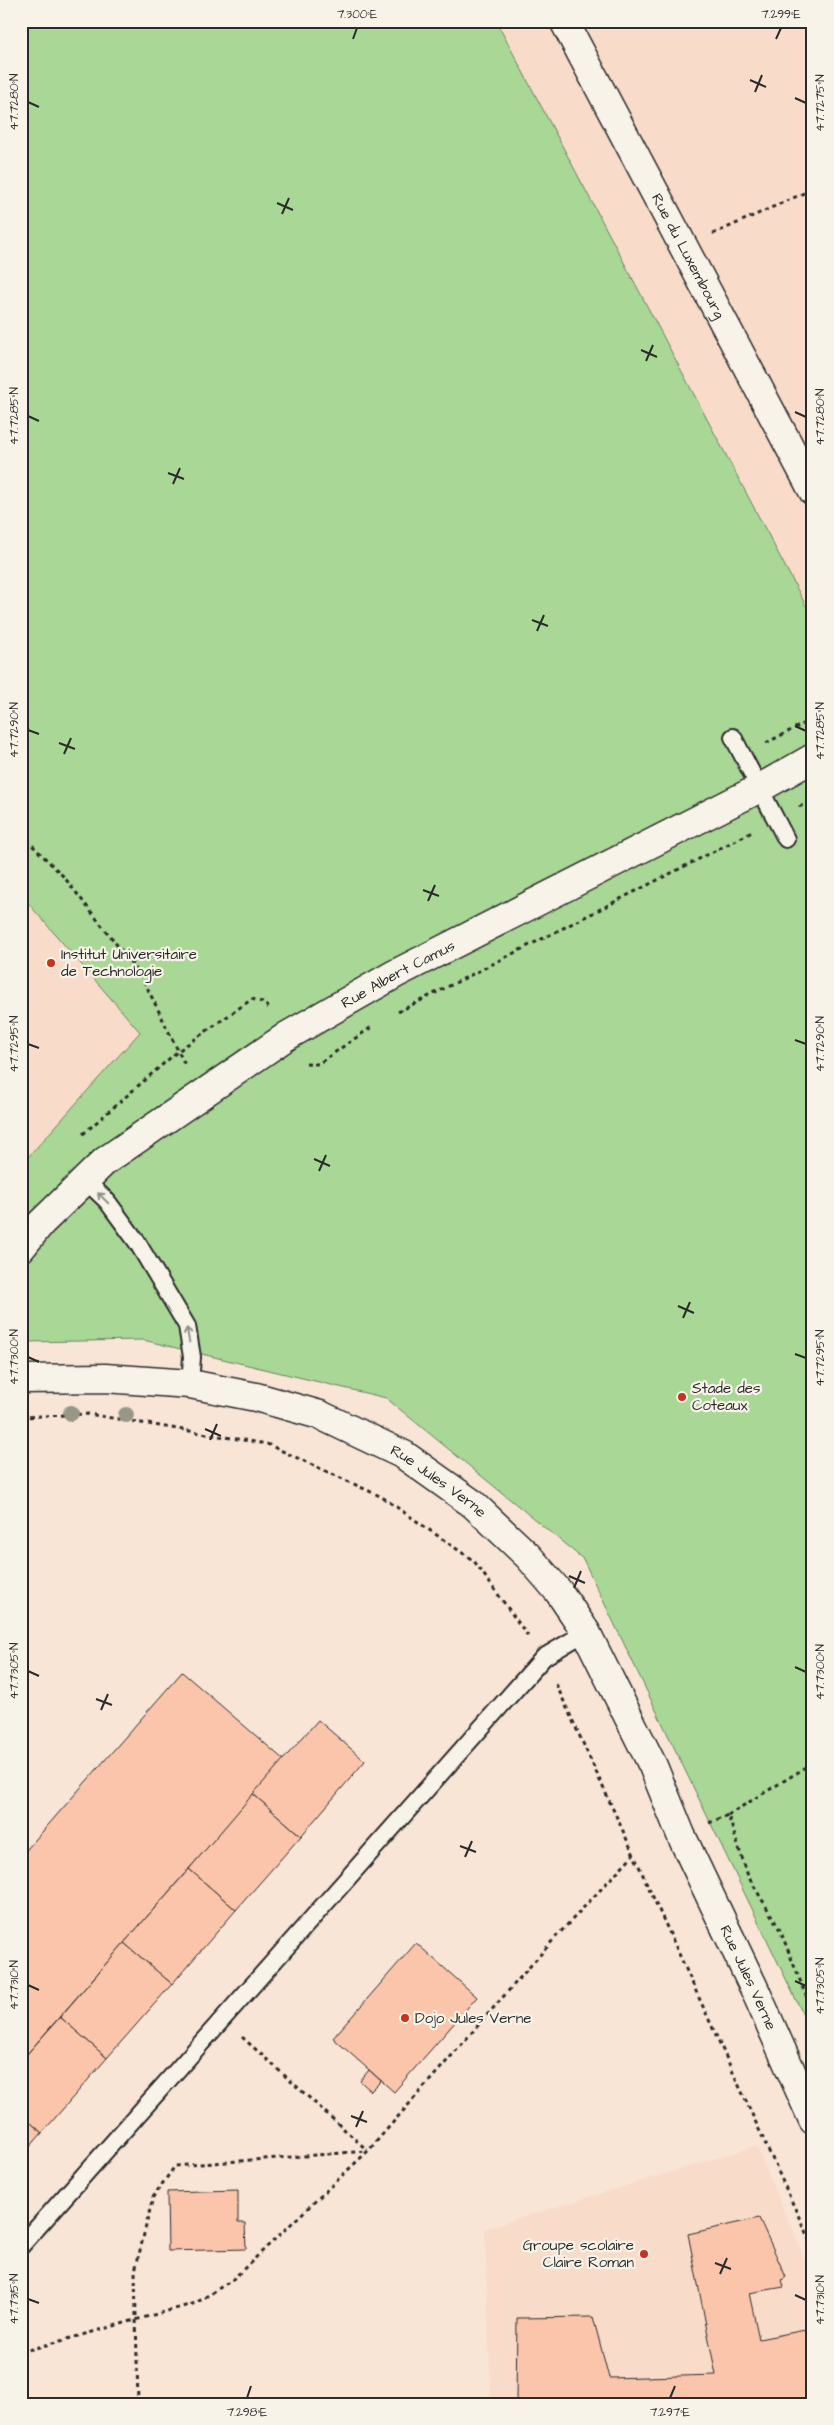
<svg xmlns="http://www.w3.org/2000/svg" width="834" height="2425" font-family="'Architects Daughter',sans-serif">
  <style>
    .built { fill: #f9dbc9 }
    .green { fill: #a9d796; stroke: #6a8160 }
    .building { fill: #fac5ab; stroke: #2b2b2b }
    .lines { fill: none; stroke-linecap: round; stroke-linejoin: round }
    .service-casing { stroke: #2b2b2b; stroke-width: 20 }
    .minor-casing { stroke: #2b2b2b; stroke-width: 31 }
    .path { stroke: #2b2b2b; stroke-width: 3; stroke-dasharray: 4 4; stroke-linecap: butt }
    .service { stroke: #f7f3e8; stroke-width: 16 }
    .minor { stroke: #f7f3e8; stroke-width: 28 }
    .tree { fill: #989687 }
    .oneway { stroke: #918f8a }
    .ticks { fill: none; stroke: #2b2b2b; stroke-width: 2 }
    .poi-dot { fill: #c8321e; stroke: #f7f3e8; stroke-width: 2 }
    .labels { text-anchor: middle; dominant-baseline: central; stroke-width: 4.5; stroke-linejoin: round; paint-order: stroke }
    .street-label { font-size: 15px; fill: #2b2b2b; stroke: #f7f3e8 }
    .poi-label { font-size: 15px; fill: #2b2b2b; stroke: #f7f3e8; text-anchor: start }
    .neatline { fill: none; stroke: #2b2b2b; stroke-width: 2 }
    .ticks-label { font-size: 12px; text-anchor: middle; fill: #2b2b2b }
  </style>
  <rect width="100%" height="100%" fill="#f8e5d6"/>
  <filter id="ink" filterUnits="userSpaceOnUse"><feTurbulence type="fractalNoise" baseFrequency=".02" numOctaves="2"/><feDisplacementMap in="SourceGraphic" scale="10" xChannelSelector="R" yChannelSelector="G"/><feConvolveMatrix kernelMatrix="1 2 1 2 8 2 1 2 1" color-interpolation-filters="sRGB"/></filter>
  <g filter="url(#ink)">
    <g class="built">
      <path d="M496 21H813V619Z"/>
      <path d="M21 895 140 1032 21 1165Z"/>
      <path d="M756 2146 813 2278V2404H491L485 2229Z"/>
    </g>
    <path class="green" d="M21 21H496L813 619V2035L583 1559 386 1398 143 1340 21 1342V1165L140 1032 21 895Z"/>
    <g class="building">
      <path d="M182 1672 284 1760 21 2061V1856Z"/>
      <path d="M318 1720 365 1761 301 1836 253 1794Z"/>
      <path d="M253 1794 301 1836 236 1910 189 1869Z"/>
      <path d="M189 1869 236 1910 172 1984 124 1943Z"/>
      <path d="M124 1943 172 1984 107 2058 60 2017Z"/>
      <path d="M416 1943 477 1997 394 2092 333 2038Z"/>
      <path d="M60 2017 107 2058 42 2133 21 2114V2061Z"/>
      <path d="M369 2070 381 2081 371 2091 360 2081Z"/>
      <path d="M21 2114 42 2133 21 2157Z"/>
      <path d="M238 2190V2223H245L246 2249 168 2251 167 2192Z"/>
      <path d="M759 2218 786 2277 782 2280 784 2287 749 2293 759 2339 805 2330 813 2347V2404H516L517 2318 593 2317 609 2378 716 2375 688 2234Z"/>
    </g>
    <g class="lines">
      <g class="service-casing">
        <g id="service">
          <path d="M733 737 786 839"/>
          <path d="M84 1179 107 1201 137 1242 187 1326 192 1357 190 1384"/>
          <path d="M21 2246 544 1657 586 1632"/>
        </g>
      </g>
      <g class="minor-casing">
        <g id="minor">
          <path id="s1" d="M564 21 813 491"/>
          <path id="s2" d="M21 1248 41 1223 105 1161 287 1036 395 974 760 788 813 758"/>
          <path id="s3" d="M21 1379 105 1378 190 1384 256 1397 320 1415 404 1455 473 1504 528 1556 559 1592 586 1632 653 1766 681 1835 754 1988 813 2120"/>
        </g>
      </g>
      <g class="path">
        <path d="M713 234 813 189"/>
        <path d="M766 743 813 719"/>
        <path d="M799 807 813 800"/>
        <path d="M21 834 64 877 142 977 186 1067"/>
        <path d="M398 1012 754 831"/>
        <path d="M306 1063 318 1064 373 1026"/>
        <path d="M83 1134 178 1051 252 999 265 1003 269 1009"/>
        <path d="M21 1417 88 1414 267 1444 382 1497 474 1561 528 1636"/>
        <path d="M556 1684 813 2248"/>
        <path d="M728 1815 813 1763"/>
        <path d="M709 1823 728 1815 748 1876 780 1930 813 2013"/>
        <path d="M242 2037 367 2150"/>
        <path d="M21 2352 196 2303 232 2280 368 2151 553 1940 633 1855"/>
        <path d="M138 2404 135 2271 153 2197 175 2166 367 2151"/>
      </g>
      <use href="#service" class="service"/>
      <use href="#minor" class="minor"/>
    </g>
    <g class="tree">
      <circle cx="71" cy="1413" r="8"/>
      <circle cx="126" cy="1415" r="8"/>
    </g>
    <defs><path id="oneway-shaft" d="M-6 0H5M1.5-3L5.5 0L1.5 3" fill="none" stroke-width="1.6" stroke-linecap="round" stroke-linejoin="round" transform="scale(1.25)"/></defs>
    <g class="oneway">
      <use href="#oneway-shaft" transform="translate(103 1198) rotate(-135)"/>
      <use href="#oneway-shaft" transform="translate(188 1335) rotate(-100)"/>
    </g>
  </g>
  <path class="ticks" d="M353 39 357 28M776 39 781 28M750 80 766 87M755 92 762 75M795 98 806 103M28 102 39 107M277 203 293 210M282 214 289 198M641 350 657 357M646 361 653 345M795 412 806 417M28 416 39 421M168 473 184 479M173 484 180 468M532 620 548 626M537 631 544 615M795 726 806 731M28 730 39 734M59 743 75 749M64 754 71 738M423 890 439 896M428 901 435 885M795 1040 806 1044M28 1044 39 1048M314 1159 330 1166M319 1171 326 1155M678 1306 694 1313M683 1318 690 1302M795 1354 806 1358M28 1357 39 1362M205 1429 221 1436M210 1440 217 1424M569 1576 585 1583M574 1588 581 1571M795 1667 806 1672M28 1671 39 1676M96 1699 112 1705M101 1710 108 1694M460 1846 476 1852M465 1857 472 1841M795 1981 806 1986M28 1985 39 1990M351 2116 367 2122M356 2127 363 2111M715 2263 731 2269M720 2274 727 2258M795 2295 806 2300M28 2299 39 2303M247 2398 251 2386M670 2398 675 2386"/>
  <g class="poi-dot">
    <circle cx="51" cy="963" r="5"/>
    <circle cx="682" cy="1397" r="5"/>
    <circle cx="405" cy="2018" r="5"/>
    <circle cx="644" cy="2254" r="5"/>
  </g>
  <g class="labels">
    <g class="street-label">
      <text stroke="none"><textPath href="#s1" startOffset="266">Rue du Luxembourg</textPath></text>
      <text stroke="none"><textPath href="#s2" startOffset="469">Rue Albert Camus</textPath></text>
      <text stroke="none"><textPath href="#s3" startOffset="439">Rue Jules Verne</textPath></text>
      <text stroke="none"><textPath href="#s3" startOffset="1034">Rue Jules Verne</textPath></text>
    </g>
    <g class="poi-label">
      <text x="61" y="954">Institut Universitaire<tspan x="61" dy="17">de Technologie</tspan></text>
      <text x="692" y="1388">Stade des<tspan x="692" dy="17">Coteaux</tspan></text>
      <text x="415" y="2018">Dojo Jules Verne</text>
      <text x="634" y="2245" text-anchor="end">Groupe scolaire<tspan x="634" dy="17">Claire Roman</tspan></text>
    </g>
  </g>
  <rect width="834" height="2425" fill="none" stroke="#f7f3e8" stroke-width="55"/>
  <rect x="28" y="28" width="778" height="2370" class="neatline"/>
  <g class="ticks-label">
    <text x="357" y="18">7.300°E</text>
    <text x="781" y="18">7.299°E</text>
    <text transform="translate(14 102) rotate(-90)" y="4">47.7280°N</text>
    <text transform="translate(820 103) rotate(-90)" y="4">47.7275°N</text>
    <text transform="translate(14 416) rotate(-90)" y="4">47.7285°N</text>
    <text transform="translate(820 417) rotate(-90)" y="4">47.7280°N</text>
    <text transform="translate(14 730) rotate(-90)" y="4">47.7290°N</text>
    <text transform="translate(820 731) rotate(-90)" y="4">47.7285°N</text>
    <text transform="translate(14 1044) rotate(-90)" y="4">47.7295°N</text>
    <text transform="translate(820 1044) rotate(-90)" y="4">47.7290°N</text>
    <text transform="translate(14 1357) rotate(-90)" y="4">47.7300°N</text>
    <text transform="translate(820 1358) rotate(-90)" y="4">47.7295°N</text>
    <text transform="translate(14 1671) rotate(-90)" y="4">47.7305°N</text>
    <text transform="translate(820 1672) rotate(-90)" y="4">47.7300°N</text>
    <text transform="translate(14 1985) rotate(-90)" y="4">47.7310°N</text>
    <text transform="translate(820 1986) rotate(-90)" y="4">47.7305°N</text>
    <text transform="translate(14 2299) rotate(-90)" y="4">47.7315°N</text>
    <text transform="translate(820 2300) rotate(-90)" y="4">47.7310°N</text>
    <text x="247" y="2416">7.298°E</text>
    <text x="670" y="2416">7.297°E</text>
  </g>
</svg>
